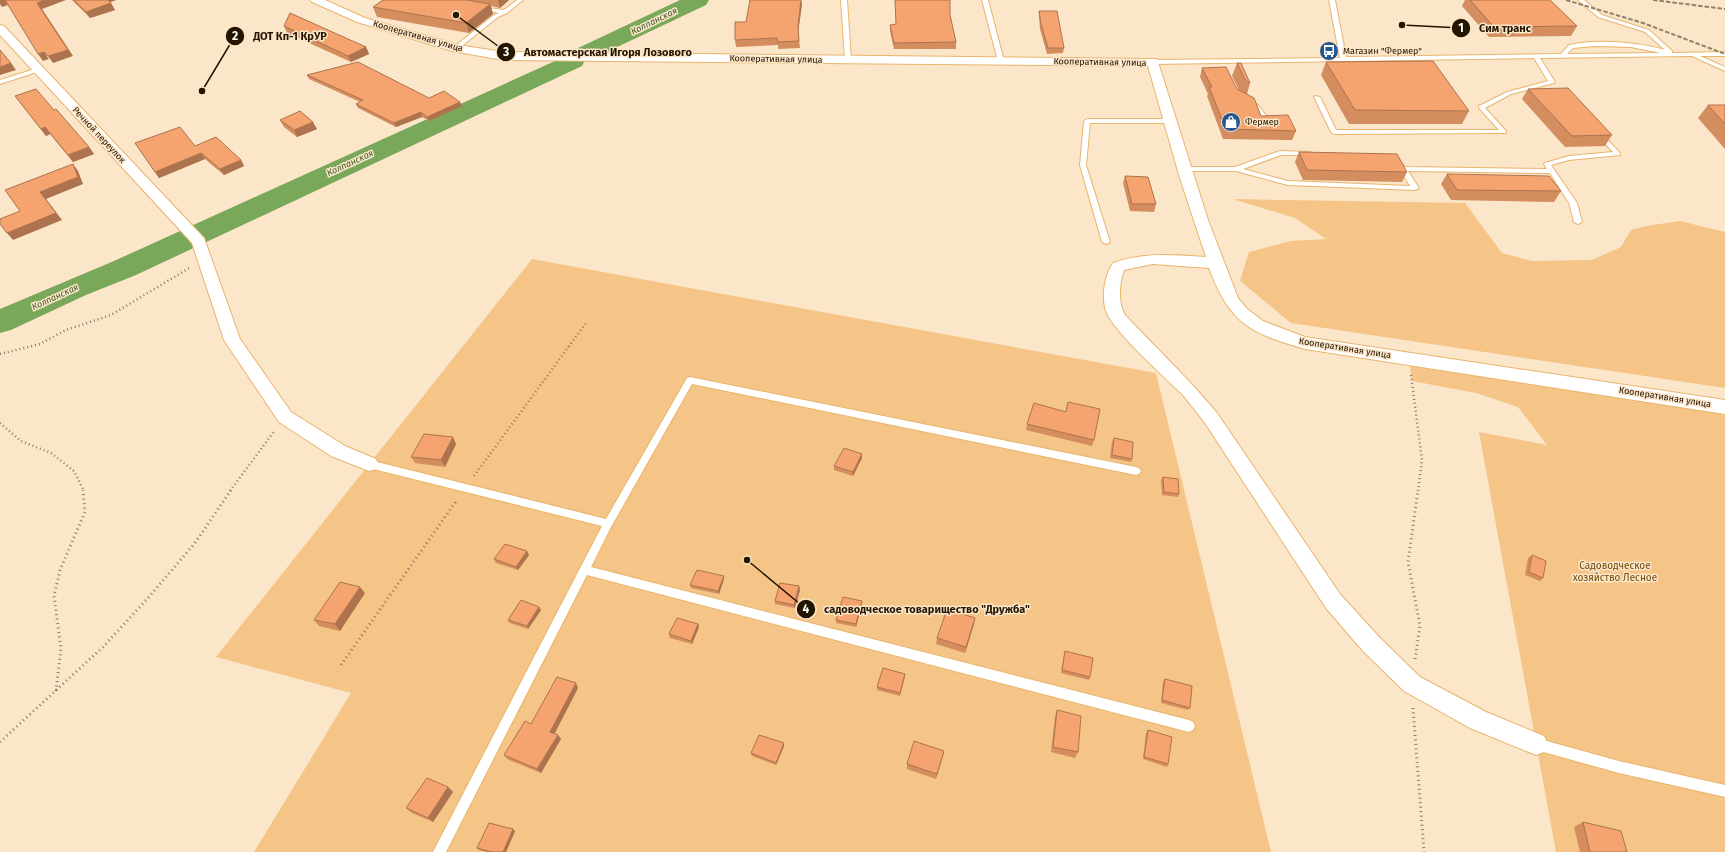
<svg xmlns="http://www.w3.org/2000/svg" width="1725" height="852" font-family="'Fira Sans',sans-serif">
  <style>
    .green { fill: #f4c586 }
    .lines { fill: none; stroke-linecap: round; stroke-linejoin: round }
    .river { fill: #7aa85a; fill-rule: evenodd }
    .service-casing { stroke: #e9b46b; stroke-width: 2 }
    .minor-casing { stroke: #e9b46b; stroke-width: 2 }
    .path-far1 { stroke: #8e7b63; stroke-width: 2.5; stroke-dasharray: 1 3; stroke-linecap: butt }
    .path { stroke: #8e7b63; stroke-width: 3; stroke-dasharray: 1 3.5; stroke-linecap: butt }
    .service { fill: #fff; fill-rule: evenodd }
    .minor { fill: #fff; fill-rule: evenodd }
    .rail { stroke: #948168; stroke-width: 2; stroke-dasharray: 4.5 2; stroke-linecap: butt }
    .wall { fill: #d38d5f }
    .shaded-wall { fill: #ac734e }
    .building { fill: #f5a46f; stroke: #ac734e }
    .labels { text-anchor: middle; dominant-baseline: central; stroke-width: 3; stroke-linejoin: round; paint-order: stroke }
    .far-water-label { font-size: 9px; font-style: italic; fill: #36541e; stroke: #fce6ca }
    .far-street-label { font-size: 9px; fill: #241500; stroke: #fce6ca }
    .far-poi-label { font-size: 9px; fill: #241500; stroke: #fce6ca; text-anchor: start }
    .park-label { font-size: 10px; fill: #704a09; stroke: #fce6ca }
    .leader { fill: none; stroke: #241500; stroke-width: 1.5 }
    .callout-dot { fill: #241500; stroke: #fce6ca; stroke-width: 1.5 }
    .mark-label { font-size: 12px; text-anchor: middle; font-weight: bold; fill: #fff }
    .callout-label { font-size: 11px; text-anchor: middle; font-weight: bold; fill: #241500; stroke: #fce6ca; stroke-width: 3; stroke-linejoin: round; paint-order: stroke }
  </style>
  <rect width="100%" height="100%" fill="#fce6ca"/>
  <g class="green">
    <path d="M1233 199 1465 203 1502 253 1532 261 1592 260 1621 247 1631 230 1646 226 1680 221 1725 232V388L1291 323 1240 281 1249 252 1291 241 1326 239 1295 218Z"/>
    <path d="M532 259 1156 373 1271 852H254L351 693 216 657Z"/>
    <path d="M1409 358 1725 407V852H1556L1479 432 1547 445 1518 407 1476 393 1412 381Z"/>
  </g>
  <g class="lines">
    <path class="river" d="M680 0H709L706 5 594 58 585 60 582 66 136 275 86 295 11 330 0 333V309L114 261 566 56 575 54 578 48Z"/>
    <g class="service-casing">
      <g id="service">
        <path d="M517 0H523L507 13 498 17 458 49H454V47L494 15 499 13 479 9V7L504 10Z"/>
        <path d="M841 0H847L851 59 848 61 845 59Z"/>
        <path d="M982 0H988L1004 61 1003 62 998 61Z"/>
        <path d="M1329 0H1335L1346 57 1561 54 1569 45C1598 39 1636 42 1665 50L1645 32 1598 17 1578 0H1584L1602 15 1649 30 1672 51V53L1725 52V56H1700L1725 67V71L1692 56 1540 58 1555 82 1554 83 1511 94 1485 108 1506 131V133L1334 134 1331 132 1314 97 1315 96 1320 97 1336 130H1499L1479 108V106L1507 92 1548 81 1534 58 1153 64 1150 62 1153 60 1340 58ZM1595 46 1631 47 1661 53 1567 54 1573 48Z"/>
        <path d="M38 68 41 70 40 71 0 84V80Z"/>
        <path d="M1248 100 1258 105 1268 118 1267 119H1263L1254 107 1245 102Z"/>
        <path d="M1087 119H1169L1172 121 1169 123H1090L1086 165 1110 242 1106 244 1102 242 1080 165 1084 121Z"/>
        <path d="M1599 132 1601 133 1620 153V155L1569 160 1551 165 1577 203 1582 222 1578 224 1574 222 1569 203 1550 173 1408 171 1419 188 1415 190 1288 185 1236 171H1183L1180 169 1183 167H1235L1280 151 1310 152 1313 154 1312 155H1281L1243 169 1288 181 1410 186 1397 164 1398 163H1402L1405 167 1547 169 1544 164 1545 163 1569 156 1613 152 1596 134Z"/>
        <path d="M690 377 1136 467 1139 468 1141 471 1139 474 1136 475 692 384 611 527 591 567 1189 720 1193 722 1195 726 1193 730 1189 732 587 575 446 852H433L602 526 369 468 366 467 364 464 366 461 369 460 606 519 687 378Z"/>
        <path d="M1536 738 1619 761 1725 785V797L1619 773 1536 750 1532 748 1530 744 1532 740Z"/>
      </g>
    </g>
    <g class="minor-casing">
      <g id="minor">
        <path d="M310 0H325L365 18 458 45 503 52 1157 59 1208 220 1238 298 1247 309 1263 321 1305 337 1725 400V414L1305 349C1250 333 1230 324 1209 268L1153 264 1124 270C1119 283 1118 303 1125 315 1156 348 1189 379 1217 413L1340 594 1379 637 1420 677 1486 712 1544 736 1548 744 1544 752 1536 755 1470 728 1404 691 1363 651 1326 608 1205 423C1197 413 1190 403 1182 394 1165 377 1109 328 1105 308 1102 293 1105 275 1113 263 1144 252 1173 255 1206 257L1179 175 1148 66 503 60 452 51 357 22 312 2Z"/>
        <path d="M0 25 4 26 204 238 240 339 291 412 345 446 376 459 378 464 376 469 369 471 331 456 279 422 224 340 192 243 0 35Z"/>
      </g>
    </g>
    <g class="path-far1">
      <path d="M0 354 40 344 66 330 111 315 191 267"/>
      <path d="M1411 375 1422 460 1418 491"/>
      <path d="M0 423 21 441 51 453 74 471 84 491"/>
      <path d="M474 476 586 323"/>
      <path d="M230 491 275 430"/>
    </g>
    <g class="path">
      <path d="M1415 659 1420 626 1408 562 1418 490"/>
      <path d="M341 665 457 500"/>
      <path d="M56 691 61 648 54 596 60 570 85 512 83 490"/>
      <path d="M1413 708 1424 852"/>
      <path d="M0 742 103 647 148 598 195 543 231 490"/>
    </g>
    <use href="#service" class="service"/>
    <use href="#minor" class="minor"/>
    <g class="rail">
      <path d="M1566 0 1643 23 1725 54"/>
      <path d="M1653 0 1725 9"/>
    </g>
  </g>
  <g class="wall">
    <path d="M72 0H116L110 2 115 10 90 18Z"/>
    <path d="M383 0H509L500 8 491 6 493 14 469 33 377 17 373 7Z"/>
    <path d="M895 0 950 15 956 42V49H894L890 31V25L896 24Z"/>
    <path d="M1465 0H1550L1577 26 1571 36 1489 37 1462 6Z"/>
    <path d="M802 4 798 32 800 48 778 49V45L736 47 735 40 746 22Z"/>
    <path d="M1039 11 1064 48 1063 53 1047 54 1040 29 1039 17Z"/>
    <path d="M284 26 366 47 369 54 351 62 287 33Z"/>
    <path d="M1326 62 1469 111 1462 124H1349L1321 75Z"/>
    <path d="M1237 63 1250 83 1247 94 1261 116 1296 131 1292 140 1223 139 1207 96 1208 94 1200 77 1202 68 1239 90 1232 76Z"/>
    <path d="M307 75 429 98 460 102 462 106 429 121 422 117 396 127 358 108 356 104 360 102 309 79Z"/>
    <path d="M1528 89 1612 135 1605 146 1565 147 1522 99Z"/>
    <path d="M15 96 54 110 89 147 94 154 73 162 50 134 46 136Z"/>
    <path d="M1708 105H1725V149L1698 118Z"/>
    <path d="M280 120 317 129 297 137 284 127Z"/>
    <path d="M135 143 195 146 241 160 244 166 224 175 205 159 159 178Z"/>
    <path d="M1299 152 1407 172 1402 182 1303 180 1295 162Z"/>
    <path d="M1447 174 1561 191 1554 202 1451 200 1441 184Z"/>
    <path d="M1125 176 1156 204 1154 212 1130 211 1123 183Z"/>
    <path d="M1027 424 1094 440 1092 446 1026 430Z"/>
    <path d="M1114 438 1132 459 1131 462 1110 458 1112 442Z"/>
    <path d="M456 444 445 467 415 463 411 457Z"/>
    <path d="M862 458 853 476 834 470V466Z"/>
    <path d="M1163 477 1179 494 1178 497 1162 495 1161 480Z"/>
    <path d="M527 551 529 555 518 570 496 563 494 559Z"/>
    <path d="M1532 555 1543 578 1540 581 1525 575 1528 558Z"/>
    <path d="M724 576V579L719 594 691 588 690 585Z"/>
    <path d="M799 586 800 590 795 608 775 604V601Z"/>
    <path d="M365 593 340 631 319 626 314 620Z"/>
    <path d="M862 604 856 627 836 623V620Z"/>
    <path d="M539 607 541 610 528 629 510 623 508 620Z"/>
    <path d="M698 624 699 627 692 644 670 638 669 634Z"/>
    <path d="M974 624 965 653 936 644 937 638Z"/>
    <path d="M1065 651 1090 677 1089 680 1061 673 1064 654Z"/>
    <path d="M905 677 900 696 877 690V687Z"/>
    <path d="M1165 679 1190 708 1188 710 1161 703 1163 682Z"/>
    <path d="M578 688 555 733 558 735 561 739 541 773 507 759 504 755 531 724Z"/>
    <path d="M1057 710 1078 752 1075 758 1051 752 1055 716Z"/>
    <path d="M1148 730 1168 764 1167 767 1143 759 1146 733Z"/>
    <path d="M784 743V746L776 765 752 756 751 753Z"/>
    <path d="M944 751 936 779 907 769V764Z"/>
    <path d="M448 787 453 792 433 822 412 813 406 808Z"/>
    <path d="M1583 822 1627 852H1580L1574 827Z"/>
    <path d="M515 831 506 852H486L479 850 477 848Z"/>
  </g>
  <g class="shaded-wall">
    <path d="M0 0H5L8 5 2 7 0 4Z"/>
    <path d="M45 0H66L42 9 73 56 53 63 48 56 37 3Z"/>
    <path d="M106 0H116L108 3Z"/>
    <path d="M498 0H509L500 8Z"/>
    <path d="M801 0 802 4 798 33V26Z"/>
    <path d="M111 3 115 10 90 18 86 12Z"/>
    <path d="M490 4 493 14 469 33 466 23Z"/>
    <path d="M366 47 369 54 351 62 348 56Z"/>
    <path d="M44 52 49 59 43 61 38 54Z"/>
    <path d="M11 63 16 70 0 75V67Z"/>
    <path d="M460 102 462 106 429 121 427 117Z"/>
    <path d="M421 112 422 117 396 127 394 123Z"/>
    <path d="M313 122 317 129 297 137 294 130Z"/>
    <path d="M45 127 50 134 46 136 41 129Z"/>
    <path d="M89 147 94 154 73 162 68 155Z"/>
    <path d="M201 153 205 159 159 178 155 172Z"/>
    <path d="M241 160 244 166 224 175 220 169Z"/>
    <path d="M73 164 78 171 83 184 46 199 62 220 13 240 7 233 40 192Z"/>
    <path d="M453 437 456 444 445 467 441 460Z"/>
    <path d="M862 454V458L853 476V472Z"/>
    <path d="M527 551 529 555 518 570 516 567Z"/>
    <path d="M724 576V579L719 594 718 591Z"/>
    <path d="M799 586 800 590 795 608 794 605Z"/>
    <path d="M360 587 365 593 340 631 335 624Z"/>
    <path d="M862 601V604L856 627V624Z"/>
    <path d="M539 607 541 610 528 629 527 626Z"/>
    <path d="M975 618 974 624 965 653 966 647Z"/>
    <path d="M698 624 699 627 692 644 691 641Z"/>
    <path d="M576 683 578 688 553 736 550 732Z"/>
    <path d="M558 735 561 739 541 773 537 769Z"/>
    <path d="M784 743V746L776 765V763Z"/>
    <path d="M944 751 943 756 936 779 937 774Z"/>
    <path d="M448 787 453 792 433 822 428 818Z"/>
    <path d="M513 829 515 831 506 852H503Z"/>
  </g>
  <g class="building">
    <path d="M5 0H45L37 3 68 50 48 56 44 52 38 54Z"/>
    <path d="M74 0H108L111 3 86 12Z"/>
    <path d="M383 0H467L490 4 466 23 373 7Z"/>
    <path d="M750 0H801L798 26 799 41 778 42 777 38 735 40V22H746Z"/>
    <path d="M895 0H950V15L956 42 894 43 890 25 896 24Z"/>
    <path d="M1470 0H1550L1577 26 1494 27Z"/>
    <path d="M1039 11H1057L1064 48H1048L1041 24Z"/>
    <path d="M290 13 366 47 348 56 284 26Z"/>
    <path d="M0 50 11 63 0 67Z"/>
    <path d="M1433 61 1469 111 1355 110 1326 62Z"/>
    <path d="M358 62 429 98 444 91 460 102 427 117 421 112 394 123 356 104 363 100 307 75Z"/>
    <path d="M1237 63H1241L1250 83 1246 81Z"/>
    <path d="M1226 67 1237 89 1254 98 1261 116 1288 115 1296 131 1226 129 1209 87H1212L1202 68Z"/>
    <path d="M1568 88 1612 135 1572 136 1528 89Z"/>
    <path d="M36 89 54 110 56 109 89 147 68 155 45 127 41 129 15 96Z"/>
    <path d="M1708 105H1725V124Z"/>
    <path d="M300 111 313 122 294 130 280 120Z"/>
    <path d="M180 127 195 146 216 137 241 160 220 169 201 153 155 172 135 143Z"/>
    <path d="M1299 152 1397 154 1407 172 1307 170Z"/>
    <path d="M73 164 78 177 40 192 56 213 7 233 0 224V219L20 211 5 190Z"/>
    <path d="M1447 174 1549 176 1561 191 1457 190Z"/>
    <path d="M1125 176 1148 177 1156 204H1132Z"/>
    <path d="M1068 402 1100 409 1094 440 1027 424 1034 403 1066 412Z"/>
    <path d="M424 434 453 437 441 460 411 457Z"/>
    <path d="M1114 438 1133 442 1132 459 1112 455Z"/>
    <path d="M844 448 862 454 853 472 834 466Z"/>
    <path d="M1163 477 1178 479 1179 494 1164 492Z"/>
    <path d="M505 544 527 551 516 567 494 559Z"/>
    <path d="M1532 555 1546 561 1543 578 1529 572Z"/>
    <path d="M697 570 724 576 718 591 690 585Z"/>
    <path d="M340 582 360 587 335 624 314 620Z"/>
    <path d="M780 583 799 586 794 605 775 601Z"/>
    <path d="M843 597 862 601 856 624 836 620Z"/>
    <path d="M521 600 539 607 527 626 508 620Z"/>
    <path d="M947 609 975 618 966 647 937 638Z"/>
    <path d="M677 618 698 624 691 641 669 634Z"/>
    <path d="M1065 651 1093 658 1090 677 1062 670Z"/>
    <path d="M883 668 905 674 900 693 877 687Z"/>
    <path d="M557 677 576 683 550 732 558 735 537 769 504 755 525 721 531 724Z"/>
    <path d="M1165 679 1192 686 1190 708 1162 700Z"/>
    <path d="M1057 710 1081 716 1078 752 1053 747Z"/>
    <path d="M1148 730 1172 737 1168 764 1144 757Z"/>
    <path d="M759 735 784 743 776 763 751 753Z"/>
    <path d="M914 741 944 751 937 774 907 764Z"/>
    <path d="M427 778 448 787 428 818 406 808Z"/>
    <path d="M1583 822 1621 831 1627 852H1590Z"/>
    <path d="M489 823 513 829 503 852H492L477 848Z"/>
  </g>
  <defs>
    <g id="bus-disc" transform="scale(1)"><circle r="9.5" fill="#245790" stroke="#fce6ca"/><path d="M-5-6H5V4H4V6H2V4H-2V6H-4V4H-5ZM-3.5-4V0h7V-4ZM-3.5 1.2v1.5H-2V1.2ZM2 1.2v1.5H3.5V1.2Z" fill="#fff"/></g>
    <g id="shop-disc" transform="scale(1)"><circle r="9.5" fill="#245790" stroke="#fce6ca"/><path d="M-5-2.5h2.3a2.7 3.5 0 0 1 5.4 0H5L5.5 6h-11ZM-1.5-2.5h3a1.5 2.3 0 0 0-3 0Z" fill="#fff"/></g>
  </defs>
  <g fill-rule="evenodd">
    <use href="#bus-disc" x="1329" y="51"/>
    <use href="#shop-disc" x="1231" y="122"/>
  </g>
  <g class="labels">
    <g class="far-water-label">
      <text transform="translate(654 21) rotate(-26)">Колпанская</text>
      <text transform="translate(350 163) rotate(-25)">Колпанская</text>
      <text transform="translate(55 297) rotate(-25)">Колпанская</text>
    </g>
    <g class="far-street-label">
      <text transform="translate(418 36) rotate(16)">Кооперативная улица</text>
      <text transform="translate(776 59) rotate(1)">Кооперативная улица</text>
      <text transform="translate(1100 62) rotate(1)">Кооперативная улица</text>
      <text transform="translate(99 135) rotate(47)">Речной переулок</text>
      <text transform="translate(1345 348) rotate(9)">Кооперативная улица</text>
      <text transform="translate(1665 397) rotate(9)">Кооперативная улица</text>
    </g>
    <g class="far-poi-label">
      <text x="1343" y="51">Магазин "Фермер"</text>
      <text x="1245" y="122">Фермер</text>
    </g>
    <g class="park-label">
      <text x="1615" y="566">Садоводческое<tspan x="1615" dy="12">хозяйство Лесное</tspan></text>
    </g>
  </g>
  <path class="leader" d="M1402 25L1461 28M202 91L235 36M456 15L506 52M747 560L806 609"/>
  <g class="callout-dot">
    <circle cx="1402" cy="25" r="4"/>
    <circle cx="202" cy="91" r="4"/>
    <circle cx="456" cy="15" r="4"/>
    <circle cx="747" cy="560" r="4"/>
    <circle cx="1461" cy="28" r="10"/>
    <circle cx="235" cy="36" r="10"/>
    <circle cx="506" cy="52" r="10"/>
    <circle cx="806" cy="609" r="10"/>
  </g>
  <g class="mark-label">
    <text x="1461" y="32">1</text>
    <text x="235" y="40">2</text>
    <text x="506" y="56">3</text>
    <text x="806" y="613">4</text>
  </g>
  <g class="callout-label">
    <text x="1505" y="32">Сим транс</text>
    <text x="290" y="40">ДОТ Кп-1 КрУР</text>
    <text x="608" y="56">Автомастерская Игоря Лозового</text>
    <text x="927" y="613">садоводческое товарищество "Дружба"</text>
  </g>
</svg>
